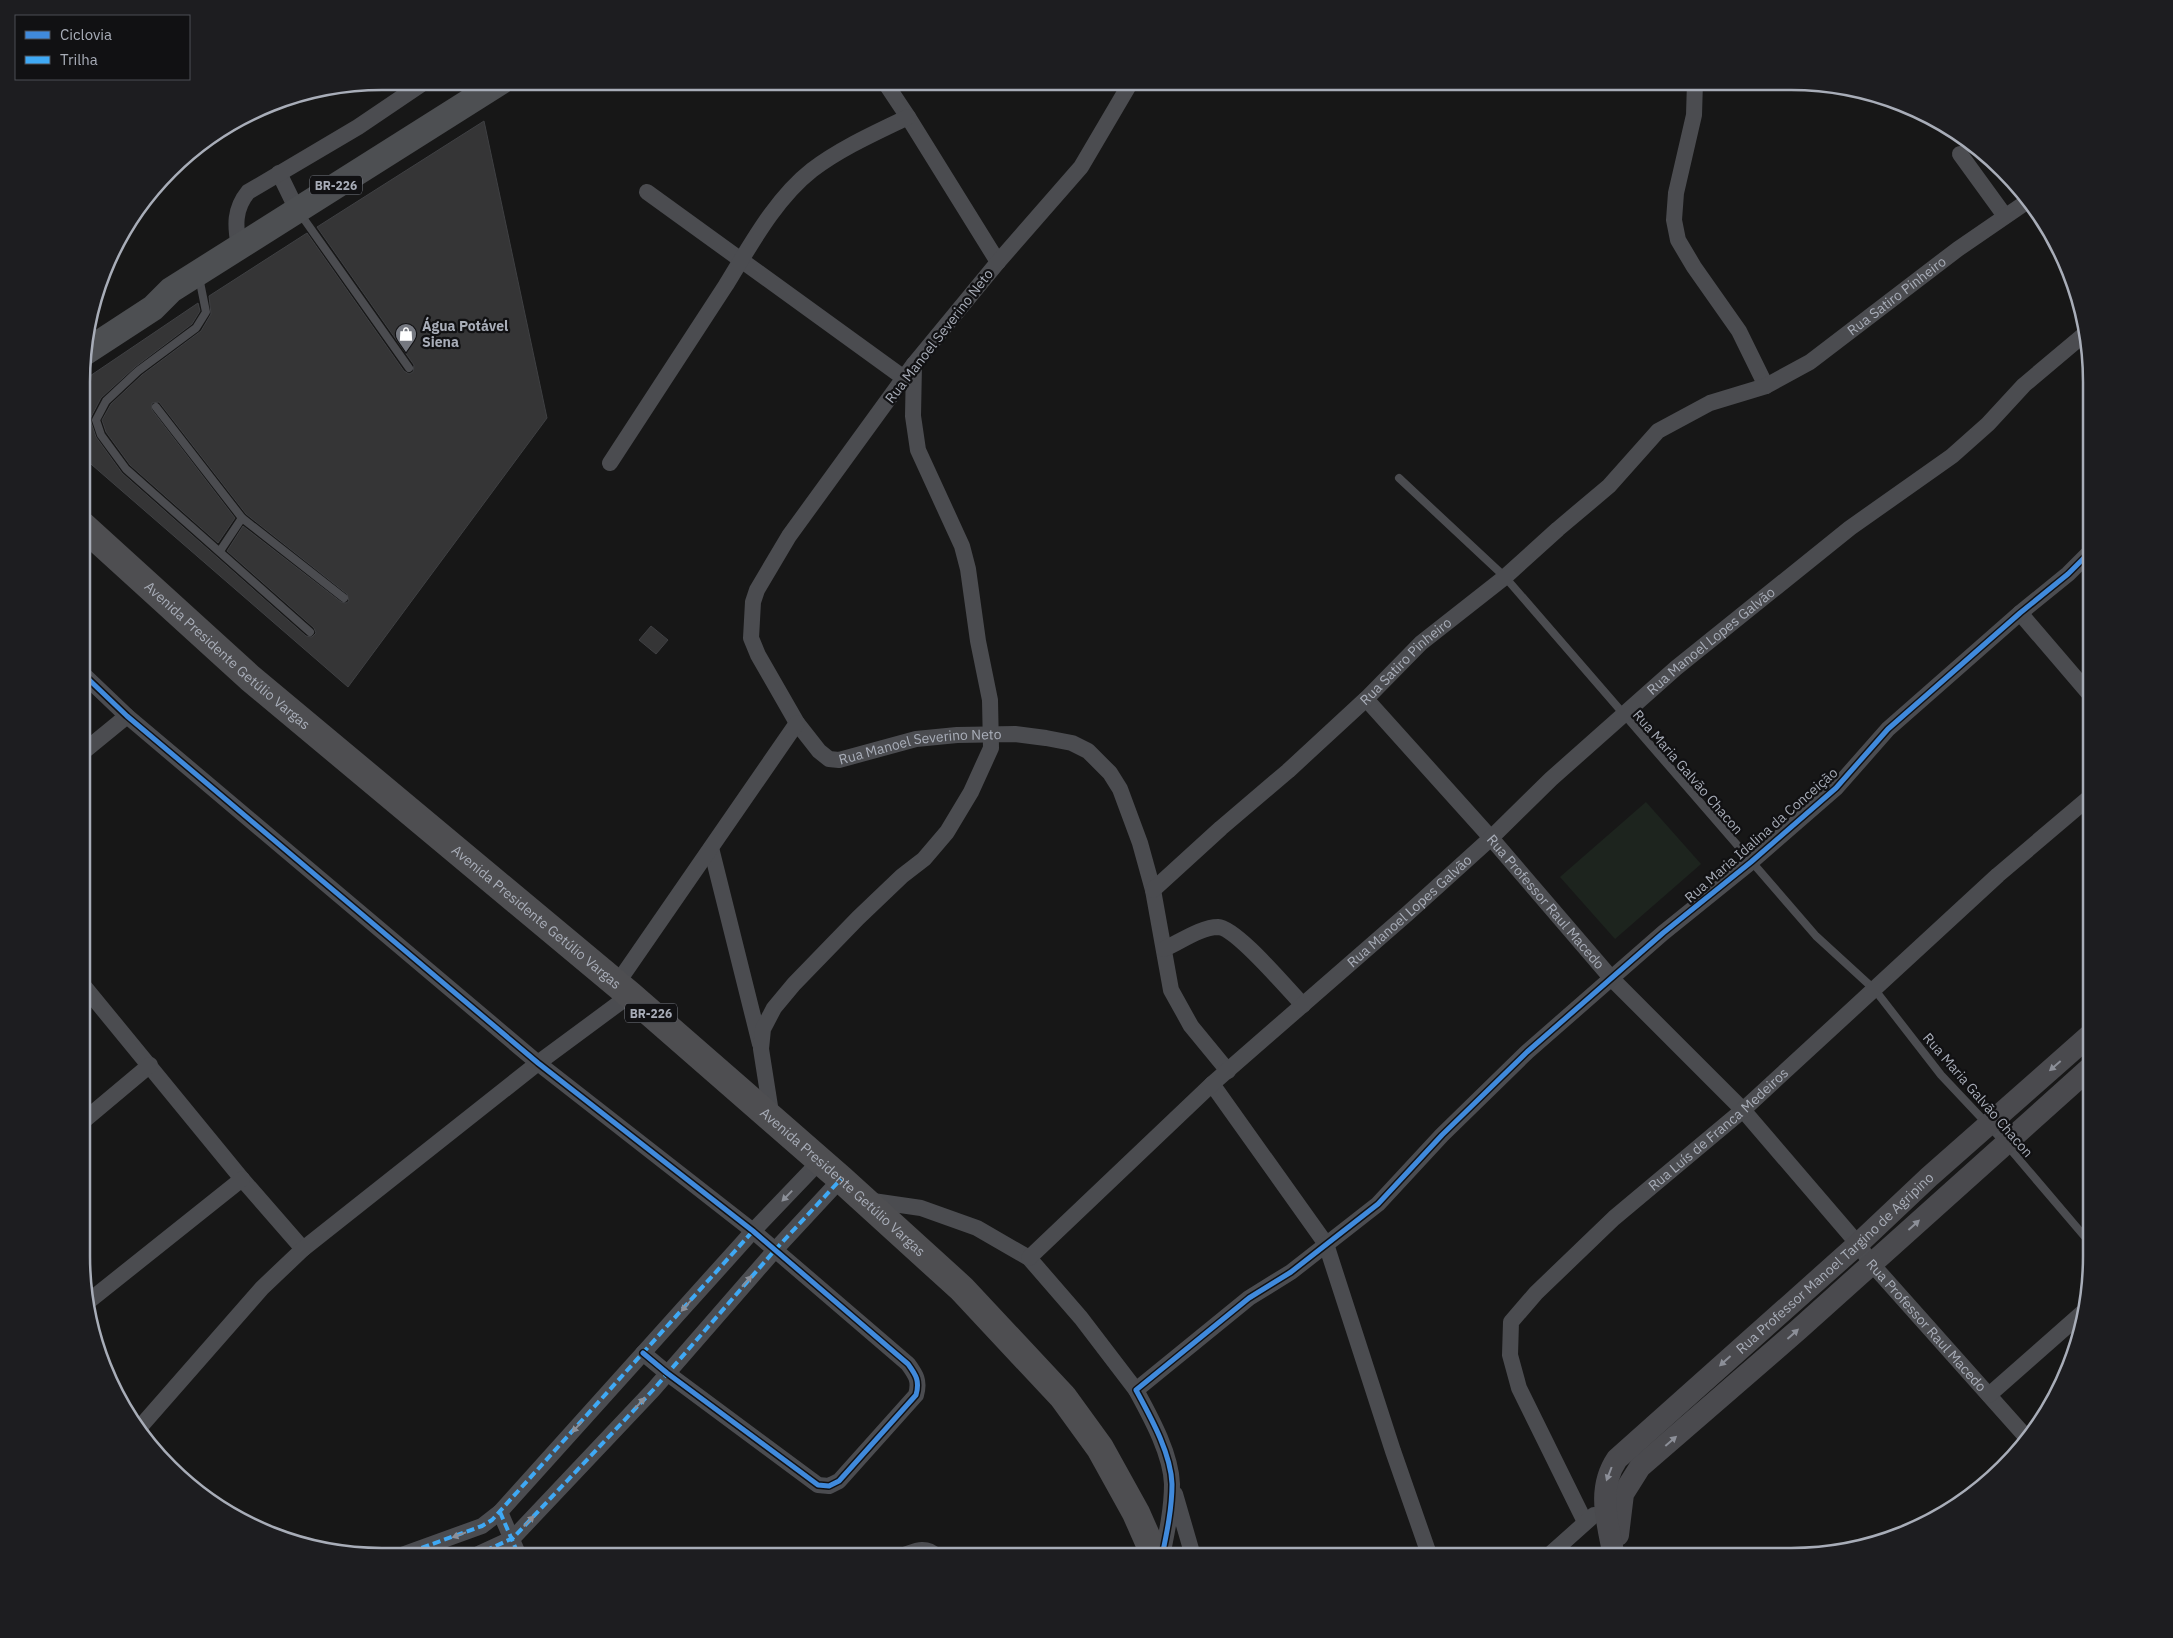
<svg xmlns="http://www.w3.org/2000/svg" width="2173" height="1638" font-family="'IBM Plex Sans',sans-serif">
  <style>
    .green { fill: #1d241e }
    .building { fill: #353536; stroke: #3f4043 }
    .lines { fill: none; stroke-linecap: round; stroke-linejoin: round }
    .lane { stroke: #4b4c50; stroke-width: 8 }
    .street { stroke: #4b4c50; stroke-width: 16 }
    .secondary { stroke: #4a4a4e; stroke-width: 22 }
    .primary { stroke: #4d4f52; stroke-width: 26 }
    .highway { stroke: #4e4e51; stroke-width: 28 }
    .quiet { stroke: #3fa9f5; stroke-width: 4; stroke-dasharray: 8 4; stroke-linecap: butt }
    .cycleway-casing { stroke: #111113; stroke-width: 8 }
    .cycleway { stroke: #408adc; stroke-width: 5 }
    .oneway { fill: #8c8f98 }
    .oneway2 { fill: #8c9099 }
    .labels { text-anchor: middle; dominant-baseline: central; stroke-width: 4.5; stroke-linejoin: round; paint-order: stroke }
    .shield { fill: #111113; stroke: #7b7e86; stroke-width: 1 }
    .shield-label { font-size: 12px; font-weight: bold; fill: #a8adb8 }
    .street-label { font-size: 14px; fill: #a8adb8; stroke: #111113 }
    .poi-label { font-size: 14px; font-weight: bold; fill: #a8adb8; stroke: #111113; text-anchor: start }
    .rim { fill: none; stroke: #a8adb8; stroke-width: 2.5 }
  </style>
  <rect width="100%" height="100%" fill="#171717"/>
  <path class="green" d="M1646 802 1701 864 1615 939 1560 877Z"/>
  <g class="building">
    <path d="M484 121 547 418 348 687 84 458V380L198 303 200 311 192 324 135 367 101 398 90 419 96 437 122 473 306 636 312 637 316 633 314 628 227 551 243 526 341 602 346 603 349 601 347 594 246 514 159 402 152 403V410L235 518 218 543 130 465 106 432 102 420 111 404 142 375 201 331 211 314 209 296 307 233 404 371 409 374 413 372 414 365 317 227Z"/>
    <path d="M651 626 668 640 656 654 639 640Z"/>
  </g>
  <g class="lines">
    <g class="lane">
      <path d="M299 212 409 368"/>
      <path d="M199 277 206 312 196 328 138 371 106 401 96 420 101 435 126 469 310 632"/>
      <path d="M156 407 242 518 220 551"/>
      <path d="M1399 478 1505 577 1816 936 1875 990 1941 1075 2005 1143 2091 1244"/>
      <path d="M242 518 344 598"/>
    </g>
    <g class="street">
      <path d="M884 81 908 117 998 262"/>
      <path id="s1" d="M1131 82 1081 167 998 262 914 364 789 536 757 590 753 602 751 638 758 655 797 723 819 751 829 759 839 760 916 739 957 735 1015 734 1046 738 1072 743 1088 751 1110 773 1120 789 1140 843 1153 890 1171 990 1191 1026 1228 1071"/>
      <path d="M1695 82 1694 115 1676 193 1674 220 1678 240 1694 267 1739 331 1766 386"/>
      <path d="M1960 154 2005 216"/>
      <path d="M279 173 297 210"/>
      <path d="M647 192 904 378"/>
      <path d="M239 247C235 226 234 209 248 192L358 127 426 81"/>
      <path d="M610 463C649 404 687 344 726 285 750 246 775 199 812 170 841 148 875 133 908 117"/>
      <path d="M2020 613 2092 697"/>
      <path d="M83 674 127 716 538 1063 753 1231 908 1364C916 1375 920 1381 916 1395L839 1481 829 1486 818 1485 667 1373 643 1353"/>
      <path id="s2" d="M1366 699 1491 838 1612 979 1743 1110 1858 1244 1871 1263 2027 1438"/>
      <path d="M83 752 127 716"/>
      <path d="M711 848 760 1044"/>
      <path id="s3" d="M1153 890 1221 828 1288 771 1366 699 1421 643 1505 577 1558 529 1609 486 1658 431 1710 403 1766 386 1810 362 1958 249 2025 203"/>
      <path d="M1164 949C1180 942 1201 927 1218 927 1237 928 1288 990 1303 1005"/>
      <path d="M83 985 242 1179 303 1249"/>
      <path d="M616 985 797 723"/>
      <path d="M1212 1084 1326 1244 1393 1451 1430 1557"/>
      <path d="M772 1119 761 1049 763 1029 774 1008 794 984 858 918 902 876 924 859 947 832 971 792 991 748 990 700 978 641 968 569 962 546 918 450 913 416 914 364"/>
      <path d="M82 1122 150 1065"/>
      <path d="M866 1200 921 1208 977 1228 1029 1258 1081 1318 1136 1390"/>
      <path id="s4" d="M1029 1258 1212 1084 1407 914 1491 838 1551 779 1676 668 1850 528 1952 456 1988 424 2024 385 2087 332"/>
      <path d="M89 1301 242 1179"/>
      <path d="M1989 1395 2082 1313"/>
      <path d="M141 1426 262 1288 303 1249 538 1063 630 995"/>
      <path d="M1175 1494 1193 1556"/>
      <path d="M500 1512 519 1556"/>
      <path id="s5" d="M1585 1522 1519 1388 1510 1355 1511 1322 1536 1293 1614 1218 1743 1110 1998 875 2091 796"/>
      <path d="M399 1556 482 1526 500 1512 753 1231 820 1161"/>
      <path d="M474 1556 513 1538 653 1390 775 1250 841 1179"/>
      <path d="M901 1556C914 1552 925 1545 936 1556"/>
      <path d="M1162 1556C1167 1532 1172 1508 1172 1484 1171 1453 1150 1416 1136 1390L1249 1298 1291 1272 1378 1204 1442 1135 1527 1052 1663 933 1751 862 1836 788 1888 729 2020 613 2068 574 2092 550"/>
      <path d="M1547 1557 1594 1515"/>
    </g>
    <g class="secondary">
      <path d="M1618 1535 1623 1494 1640 1467 1798 1330 2091 1067"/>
      <path id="s6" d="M1614 1557C1608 1523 1596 1490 1617 1459L1858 1244 1929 1177 2091 1034"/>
    </g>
    <path class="primary" d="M84 353 153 308 171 290 502 81"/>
    <path class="highway" id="s7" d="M83 526 250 678 630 995 841 1179 962 1289 1063 1397 1100 1448 1136 1513 1155 1556"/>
    <g class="quiet">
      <path d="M500 1512 519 1556"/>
      <path d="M399 1556 482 1526 492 1520 753 1231"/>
      <path d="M474 1556 513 1538 653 1390 775 1250 841 1179"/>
      <path d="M901 1556C914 1552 925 1545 936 1556"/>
    </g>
    <g class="cycleway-casing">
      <g id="cycleway">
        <path d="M83 674 127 716 538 1063 753 1231 908 1364C916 1375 920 1381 916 1395L839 1481 829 1486 818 1485 667 1373 643 1353"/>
        <path d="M1162 1556C1167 1532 1172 1508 1172 1484 1171 1453 1150 1416 1136 1390L1249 1298 1291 1272 1378 1204 1442 1135 1527 1052 1663 933 1751 862 1836 788 1888 729 2020 613 2068 574 2092 550"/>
      </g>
    </g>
    <use href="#cycleway" class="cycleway"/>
  </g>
  <defs><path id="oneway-solid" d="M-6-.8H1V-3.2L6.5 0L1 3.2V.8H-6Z" transform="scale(1.25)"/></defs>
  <g class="oneway">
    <use href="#oneway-solid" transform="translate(2055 1066) rotate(139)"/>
    <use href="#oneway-solid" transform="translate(1914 1225) rotate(-42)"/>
    <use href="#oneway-solid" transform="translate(1793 1334) rotate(-42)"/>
    <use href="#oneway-solid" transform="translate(1725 1361) rotate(138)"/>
    <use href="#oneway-solid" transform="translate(1671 1441) rotate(-41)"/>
    <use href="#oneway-solid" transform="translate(1609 1474) rotate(111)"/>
  </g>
  <g class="oneway2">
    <use href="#oneway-solid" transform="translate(787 1196) rotate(134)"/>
    <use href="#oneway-solid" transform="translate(747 1281) rotate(-48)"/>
    <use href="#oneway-solid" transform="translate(686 1306) rotate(132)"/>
    <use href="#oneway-solid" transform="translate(640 1403) rotate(-47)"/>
    <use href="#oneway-solid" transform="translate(577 1427) rotate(132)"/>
    <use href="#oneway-solid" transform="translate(529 1521) rotate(-46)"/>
    <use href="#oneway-solid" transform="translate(459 1535) rotate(160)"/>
  </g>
  <defs>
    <g id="shop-pin" transform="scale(1.125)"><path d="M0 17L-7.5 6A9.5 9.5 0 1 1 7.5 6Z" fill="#757880" stroke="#111113"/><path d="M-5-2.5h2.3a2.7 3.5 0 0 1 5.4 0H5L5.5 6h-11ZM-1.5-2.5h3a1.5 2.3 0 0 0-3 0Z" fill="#fff"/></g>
  </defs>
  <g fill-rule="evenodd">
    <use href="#shop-pin" x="406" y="334"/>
  </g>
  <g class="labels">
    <g class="shield">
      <rect x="310" y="175.5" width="52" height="19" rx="4"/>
      <rect x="625" y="1003.5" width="52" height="19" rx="4"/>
    </g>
    <g class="shield-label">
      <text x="336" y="185">BR-226</text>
      <text x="651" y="1013">BR-226</text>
    </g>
    <g class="street-label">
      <text stroke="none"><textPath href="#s3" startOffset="960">Rua Satiro Pinheiro</textPath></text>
      <text transform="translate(939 336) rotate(-52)">Rua Manoel Severino Neto</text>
      <text stroke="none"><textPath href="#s4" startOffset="920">Rua Manoel Lopes Galvão</textPath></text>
      <text stroke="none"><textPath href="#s7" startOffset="194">Avenida Presidente Getúlio Vargas</textPath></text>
      <text stroke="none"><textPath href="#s3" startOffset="341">Rua Satiro Pinheiro</textPath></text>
      <text stroke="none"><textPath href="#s1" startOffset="919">Rua Manoel Severino Neto</textPath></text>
      <text transform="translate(1688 772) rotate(49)">Rua Maria Galvão Chacon</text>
      <text transform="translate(1761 835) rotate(-41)">Rua Maria Idalina da Conceição</text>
      <text stroke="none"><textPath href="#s2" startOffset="271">Rua Professor Raul Macedo</textPath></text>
      <text stroke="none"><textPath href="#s4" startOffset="515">Rua Manoel Lopes Galvão</textPath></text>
      <text stroke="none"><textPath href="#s7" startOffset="599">Avenida Presidente Getúlio Vargas</textPath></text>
      <text transform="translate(1978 1095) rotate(49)">Rua Maria Galvão Chacon</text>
      <text stroke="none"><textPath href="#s5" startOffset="500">Rua Luís de Franca Medeiros</textPath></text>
      <text stroke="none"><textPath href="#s7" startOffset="1004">Avenida Presidente Getúlio Vargas</textPath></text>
      <text stroke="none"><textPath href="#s6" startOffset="394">Rua Professor Manoel Targino de Agripino</textPath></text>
      <text stroke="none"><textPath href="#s2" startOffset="841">Rua Professor Raul Macedo</textPath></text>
    </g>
    <g class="poi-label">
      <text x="422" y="326">Água Potável<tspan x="422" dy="16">Siena</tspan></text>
    </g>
  </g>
  <path d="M0 0H2173V1638H0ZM382 90H1791A292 292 0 0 1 2083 382V1256A292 292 0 0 1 1791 1548H382A292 292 0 0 1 90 1256V382A292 292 0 0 1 382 90Z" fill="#1d1d20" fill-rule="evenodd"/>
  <path class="rim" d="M382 90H1791A292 292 0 0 1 2083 382V1256A292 292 0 0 1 1791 1548H382A292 292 0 0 1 90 1256V382A292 292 0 0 1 382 90Z"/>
  <rect x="15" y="15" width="175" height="65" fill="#111113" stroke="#4d4f55"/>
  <rect x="25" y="31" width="25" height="8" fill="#408adc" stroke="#4d4f55"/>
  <text x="60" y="40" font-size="15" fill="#a8adb8">Ciclovia</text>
  <rect x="25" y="56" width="25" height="8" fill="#3fa9f5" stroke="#4d4f55"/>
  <text x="60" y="65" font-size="15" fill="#a8adb8">Trilha</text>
</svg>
